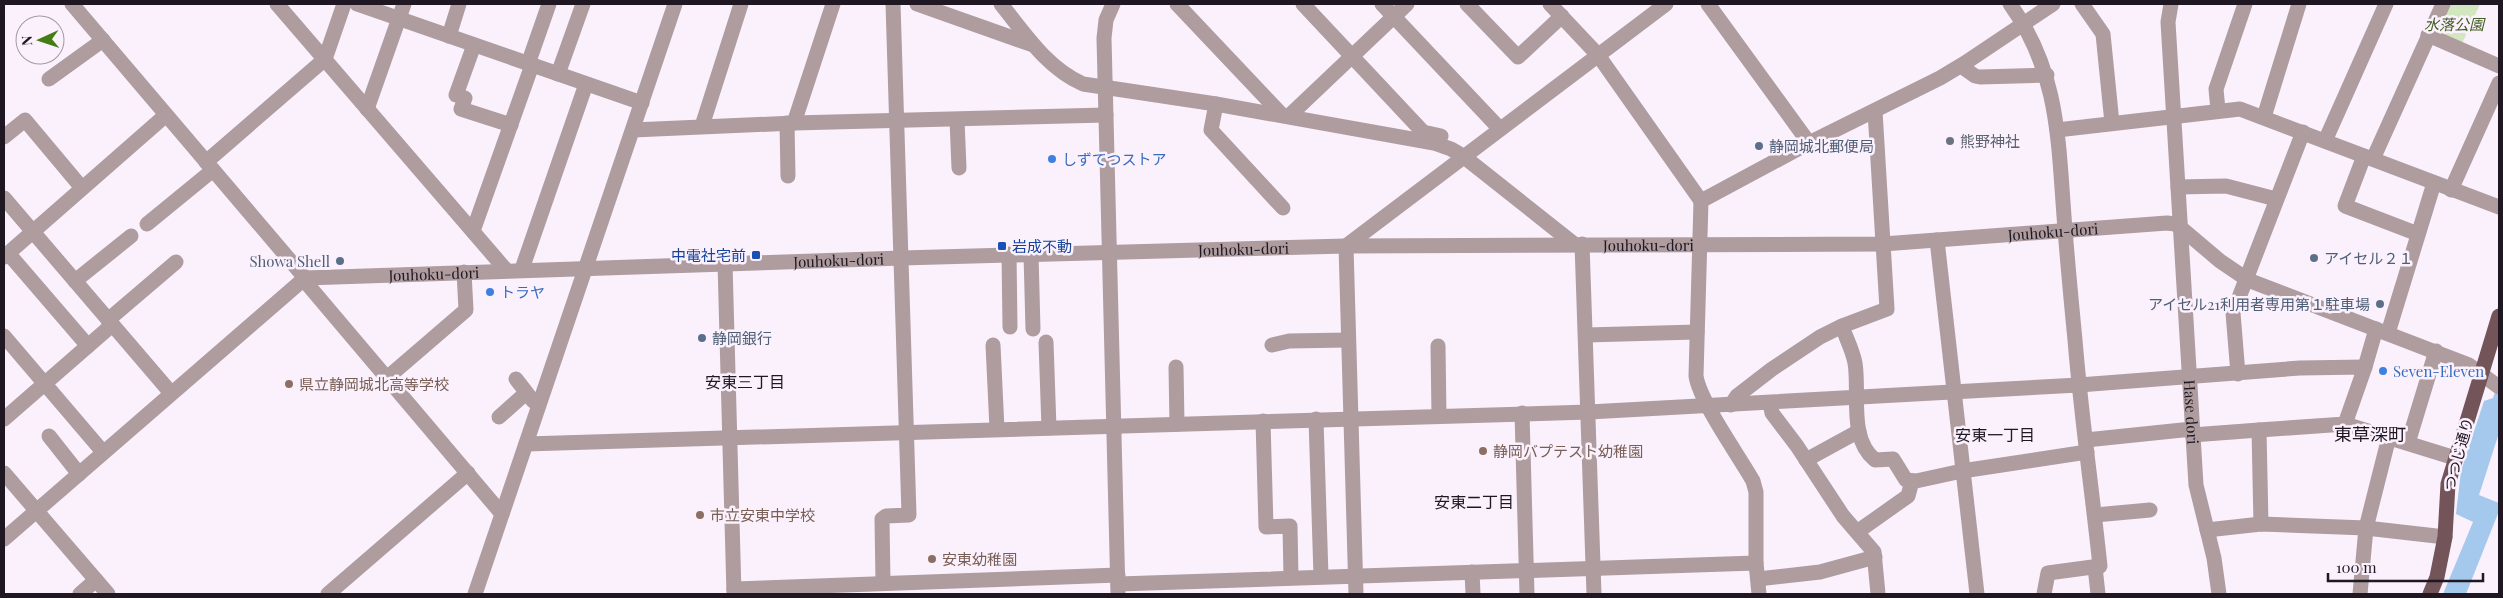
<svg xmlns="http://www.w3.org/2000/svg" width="2503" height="598" font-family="'Playfair Display','Noto Sans JP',serif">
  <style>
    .green { fill: #d2e7c0 }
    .water { fill: #a5c9ec }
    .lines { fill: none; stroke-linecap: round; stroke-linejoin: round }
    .minor { stroke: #ae9c9f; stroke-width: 15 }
    .major { stroke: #725459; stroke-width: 15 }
    .worship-dot { fill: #6b7280; stroke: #faf1fd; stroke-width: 2 }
    .service-dot { fill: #5c6f8a; stroke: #faf1fd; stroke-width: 2 }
    .shop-dot { fill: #3f7fe0; stroke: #faf1fd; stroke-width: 2 }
    .transit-dot { fill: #1a4fb4; stroke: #faf1fd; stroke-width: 2 }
    .education-dot { fill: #8d6e63; stroke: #faf1fd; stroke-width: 2 }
    .labels { text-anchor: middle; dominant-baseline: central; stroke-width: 5; stroke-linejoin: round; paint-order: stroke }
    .park-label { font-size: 15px; font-style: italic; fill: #405d22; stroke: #faf1fd }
    .worship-label { font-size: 15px; fill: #5b616d; stroke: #faf1fd; text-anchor: start }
    .service-label { font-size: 15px; fill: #4e5e75; stroke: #faf1fd; text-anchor: start }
    .shop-label { font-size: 15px; fill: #366cbe; stroke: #faf1fd; text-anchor: start }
    .street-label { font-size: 15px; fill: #1f1722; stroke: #faf1fd }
    .transit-label { font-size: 15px; fill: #164399; stroke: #faf1fd; text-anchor: start }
    .education-label { font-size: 15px; fill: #785e54; stroke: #faf1fd; text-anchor: start }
    .neighbourhood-label { font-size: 16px; fill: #1f1722; stroke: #faf1fd }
    .quarter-label { font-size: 18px; fill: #1f1722; stroke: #faf1fd }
  </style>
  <rect width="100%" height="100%" fill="#faf1fd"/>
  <path class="green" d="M2446 4H2480L2461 46 2436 34Z"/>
  <path class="water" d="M2499 380V433L2479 495 2499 503V511L2466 594H2443L2473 522 2456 514 2461 471 2484 401 2493 398Z"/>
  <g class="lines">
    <g class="minor">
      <path d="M72 4 305 278"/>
      <path d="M277 4 506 270"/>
      <path d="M357 4 642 103"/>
      <path d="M917 4 1033 45"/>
      <path d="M1001 4C1025 34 1047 68 1083 84L1216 104 1434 143 1451 149 1463 156 1574 244"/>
      <path d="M1113 4 1106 20 1104 38 1118 594"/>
      <path d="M1177 4 1282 115"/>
      <path d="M1303 4 1423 132 1441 136"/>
      <path d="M1382 4 1500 129"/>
      <path d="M1467 4 1518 57 1562 16"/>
      <path d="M1550 4 1598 55 1701 201"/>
      <path d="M1708 4 1809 143"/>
      <path d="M2010 4C2058 71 2058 136 2064 216 2067 257 2071 299 2075 340 2081 415 2092 490 2100 566L2048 573 2044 594"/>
      <path d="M2082 4 2103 34 2112 123"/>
      <path id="s1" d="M2171 4 2168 22 2196 485 2214 558 2219 594"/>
      <path d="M2428 35 2499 66"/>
      <path d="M449 36 459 4"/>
      <path d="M474 45 456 95 465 98 461 109 511 125"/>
      <path d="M528 64 549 4"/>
      <path d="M1961 66 1975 76 1980 77 2047 75"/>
      <path d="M558 74 583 4"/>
      <path d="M49 79 103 40"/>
      <path d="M1216 104 1211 130 1283 208"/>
      <path d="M367 109 404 4"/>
      <path d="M2218 110 2216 89 2245 4"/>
      <path d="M1289 116 1407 4"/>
      <path d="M2264 117 2299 4"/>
      <path d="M957 120 959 168"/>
      <path d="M787 123 788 176"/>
      <path d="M794 123 833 4"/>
      <path d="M702 126 741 4"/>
      <path d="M633 130 794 123 1106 115"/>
      <path d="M2057 130 2240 109 2499 207"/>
      <path d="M4 137 25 120 82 188"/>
      <path d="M2325 141 2386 4"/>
      <path d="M2364 156 2345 206 2418 234"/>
      <path d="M2373 159 2443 4"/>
      <path d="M206 162 325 59 344 4"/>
      <path d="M2178 187 2226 186 2276 199"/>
      <path d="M2451 190 2499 83"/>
      <path d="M4 198 171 393"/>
      <path d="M147 224 213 170"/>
      <path d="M473 231 532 65"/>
      <path d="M1937 240 1977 594"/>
      <path d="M1582 244 1594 594"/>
      <path d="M8 253 88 346"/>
      <path d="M1009 254 1010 327"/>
      <path d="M1031 254 1033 329"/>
      <path d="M4 257 166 115"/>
      <path d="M725 263 734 594"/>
      <path d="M522 269 586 84"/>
      <path id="s2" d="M305 278 902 258 1346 246 1883 244 2167 223 2175 224 2181 228 2220 261 2248 280 2469 365 2499 387"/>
      <path d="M303 279 502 514"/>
      <path d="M75 281 131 236"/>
      <path d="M108 320 176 262"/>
      <path d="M1842 326C1846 338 1853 351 1855 363 1860 393 1848 438 1875 460L1893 459 1906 480 1916 481 1962 471 2087 452"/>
      <path d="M2388 333 2434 183"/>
      <path d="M1586 335 1697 332"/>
      <path d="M4 336 103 452"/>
      <path d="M1046 342 1049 428"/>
      <path d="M993 345 997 429"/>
      <path d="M1272 345 1289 341 1348 340"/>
      <path d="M1438 346 1439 416"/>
      <path d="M1176 367 1177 424"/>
      <path d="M2365 367 2376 329"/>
      <path d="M2238 374 2233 313 2303 132"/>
      <path d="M387 378 466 310 464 272"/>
      <path d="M516 379 533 401"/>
      <path d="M1770 403 1772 413 1797 446 1843 516 1874 552 1878 594"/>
      <path d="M1731 405 1737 396 1772 369 1820 337 1842 326 1887 309 1875 111"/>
      <path d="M1522 413 1527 594"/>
      <path d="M499 417 526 393"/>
      <path d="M4 419 112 325"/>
      <path d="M1316 419 1321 576"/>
      <path d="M1263 421 1266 527 1290 526 1291 577"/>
      <path d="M2345 424 2455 458"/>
      <path d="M2192 435 2259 430"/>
      <path d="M49 436 79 474"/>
      <path d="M2086 440 2192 429"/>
      <path d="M2408 443 2436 351"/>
      <path d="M526 444 1589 412 2079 385 2300 368 2365 367 2345 424 2259 430 2261 524"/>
      <path d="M1806 460 1859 431"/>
      <path d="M4 473 108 594"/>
      <path d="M2095 515 2150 510"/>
      <path d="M2207 530 2261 524 2366 528 2445 537"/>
      <path d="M1857 532 1908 496 1912 481"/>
      <path d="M4 539 305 278"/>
      <path d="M2095 567 2098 594"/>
      <path d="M1472 572 1473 594"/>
      <path d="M1758 579 1820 572 1875 557"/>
      <path d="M883 583 882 519 886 516 909 515 893 4"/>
      <path d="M1118 584 1756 563"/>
      <path d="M734 589 1118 575"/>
      <path d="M80 594 96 580"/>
      <path d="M328 594 468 473"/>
      <path d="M475 594 675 4"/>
      <path d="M1356 594 1346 246 1666 4"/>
      <path d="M1759 594 1756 563V492L1753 481C1739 456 1700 402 1696 376L1701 201 1809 143 1940 78 1965 63 2053 4"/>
      <path d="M2360 594 2366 528 2389 437"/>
    </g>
    <path class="major" d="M2430 594 2437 577 2445 537 2448 484 2499 316"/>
  </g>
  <circle class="worship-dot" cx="1950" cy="141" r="5"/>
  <g class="service-dot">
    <circle cx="1759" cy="146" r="5"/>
    <circle cx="2314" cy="258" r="5"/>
    <circle cx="340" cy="261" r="5"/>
    <circle cx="2380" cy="304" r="5"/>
    <circle cx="702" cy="338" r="5"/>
  </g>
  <g class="shop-dot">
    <circle cx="1052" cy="159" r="5"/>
    <circle cx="490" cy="292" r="5"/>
    <circle cx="2383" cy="371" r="5"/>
  </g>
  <g class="transit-dot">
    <rect x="997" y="241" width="10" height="10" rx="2.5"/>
    <rect x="751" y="250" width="10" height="10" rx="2.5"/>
  </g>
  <g class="education-dot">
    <circle cx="289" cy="384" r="5"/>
    <circle cx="1483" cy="451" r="5"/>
    <circle cx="700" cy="515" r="5"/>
    <circle cx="932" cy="559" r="5"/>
  </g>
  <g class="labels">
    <g class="park-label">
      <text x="2454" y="24">水落公園</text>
    </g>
    <g class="worship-label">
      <text x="1960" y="141">熊野神社</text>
    </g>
    <g class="service-label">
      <text x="1769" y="146">静岡城北郵便局</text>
      <text x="2324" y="258">アイセル２１</text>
      <text x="330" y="261" text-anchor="end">Showa Shell</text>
      <text x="2370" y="304" text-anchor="end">アイセル21利用者専用第１駐車場</text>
      <text x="712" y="338">静岡銀行</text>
    </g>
    <g class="shop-label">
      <text x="1062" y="159">しずてつストア</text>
      <text x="500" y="292">トラヤ</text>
      <text x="2393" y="371">Seven-Eleven</text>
    </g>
    <g class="street-label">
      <text stroke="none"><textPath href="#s2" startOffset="1749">Jouhoku-dori</textPath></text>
      <text stroke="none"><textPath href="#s2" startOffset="1344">Jouhoku-dori</textPath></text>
      <text stroke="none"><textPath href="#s2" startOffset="939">Jouhoku-dori</textPath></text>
      <text stroke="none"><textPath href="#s2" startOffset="534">Jouhoku-dori</textPath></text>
      <text stroke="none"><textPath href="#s2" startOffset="129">Jouhoku-dori</textPath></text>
      <text stroke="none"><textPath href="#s1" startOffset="409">Hase dori</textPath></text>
      <text transform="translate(2458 454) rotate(-75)">つつじ通り</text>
    </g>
    <g class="transit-label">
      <text x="1012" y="246">岩成不動</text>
      <text x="746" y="255" text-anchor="end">中電社宅前</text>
    </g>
    <g class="education-label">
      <text x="299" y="384">県立静岡城北高等学校</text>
      <text x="1493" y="451">静岡バプテスト幼稚園</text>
      <text x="710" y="515">市立安東中学校</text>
      <text x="942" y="559">安東幼稚園</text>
    </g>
    <g class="neighbourhood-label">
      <text x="745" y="381">安東三丁目</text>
      <text x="1995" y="434">安東一丁目</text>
      <text x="1474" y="501">安東二丁目</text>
    </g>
    <g class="quarter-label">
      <text x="2370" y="434">東草深町</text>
    </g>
  </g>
  <rect width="2503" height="598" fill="none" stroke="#1f1722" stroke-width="10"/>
  <g transform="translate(40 40) rotate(267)"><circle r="24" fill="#faf1fd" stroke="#a29aa5"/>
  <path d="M0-4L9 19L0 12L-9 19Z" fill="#457c13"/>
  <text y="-8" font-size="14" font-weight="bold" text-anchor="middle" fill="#1f1722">N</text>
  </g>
  <path d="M2328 573v8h155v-8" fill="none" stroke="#1f1722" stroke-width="2.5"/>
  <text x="2336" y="573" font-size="15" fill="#1f1722" stroke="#faf1fd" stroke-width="4" paint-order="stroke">100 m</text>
</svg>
